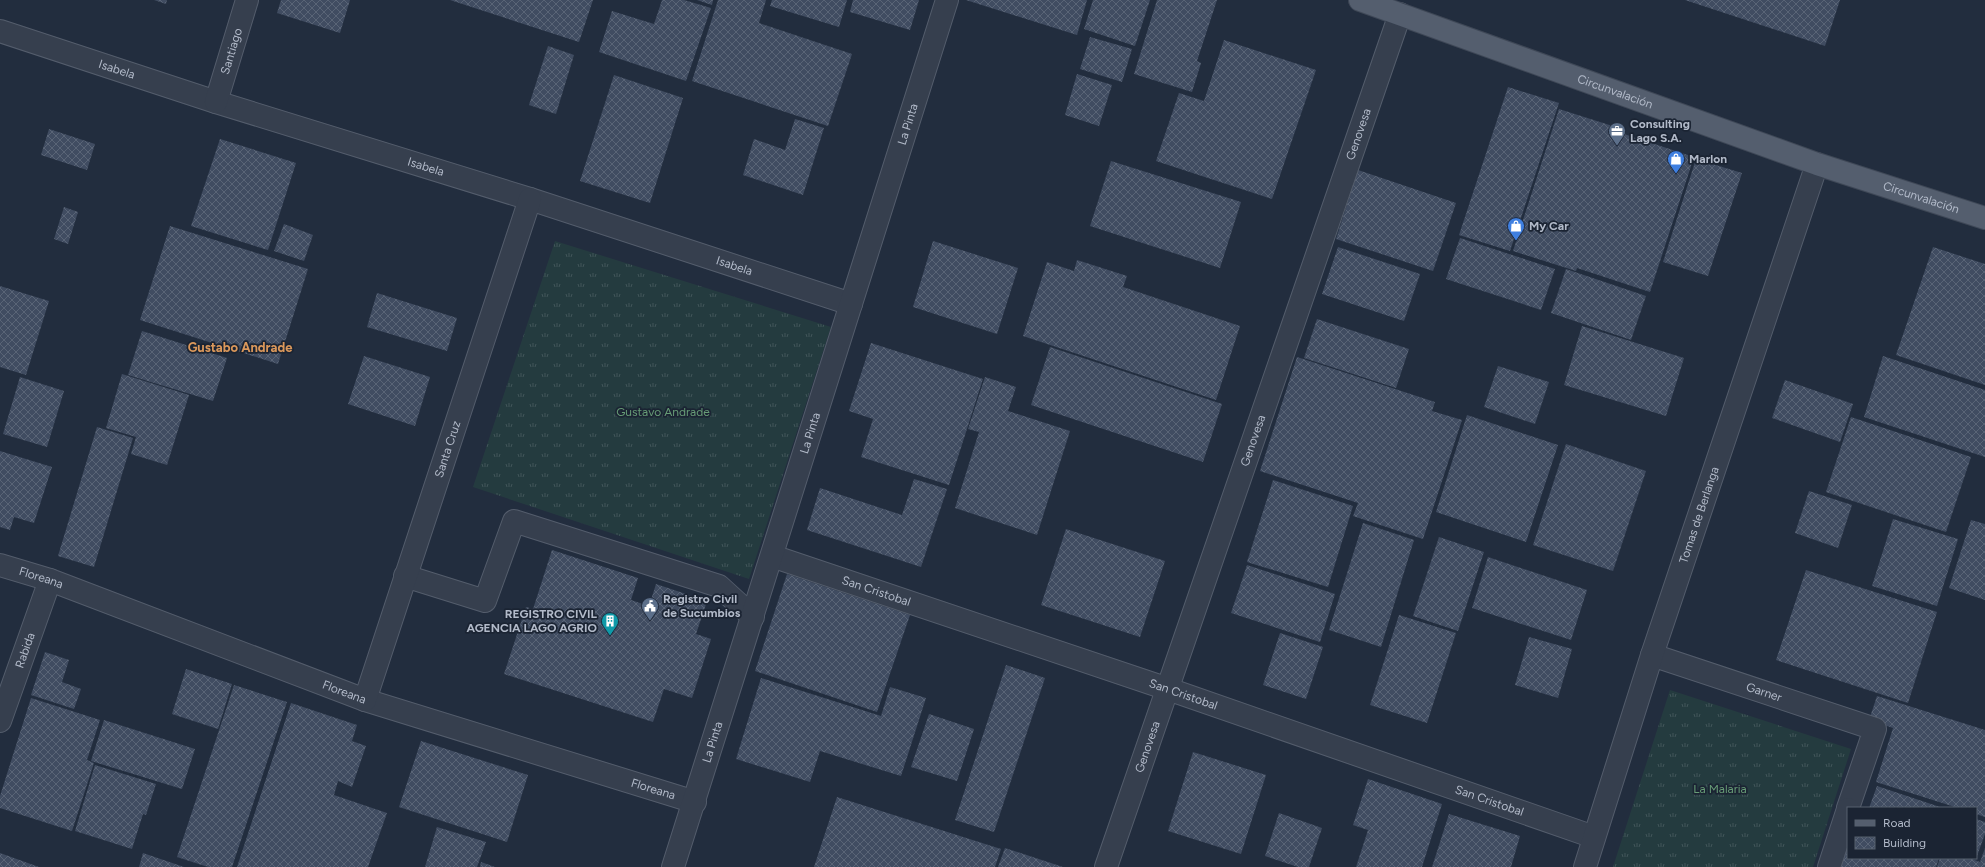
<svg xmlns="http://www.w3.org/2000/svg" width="1985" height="867" font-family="Figtree,sans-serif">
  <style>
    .grass { fill: url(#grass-tufts) }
    .building { fill: url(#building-cross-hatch) }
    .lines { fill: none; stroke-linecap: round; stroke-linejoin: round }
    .minor-casing { stroke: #545d6c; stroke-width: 24 }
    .major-casing { stroke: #3f4857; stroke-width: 24 }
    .minor { stroke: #363f4e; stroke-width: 22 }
    .major { stroke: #545e6e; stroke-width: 22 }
    .labels { text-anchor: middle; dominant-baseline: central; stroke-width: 3.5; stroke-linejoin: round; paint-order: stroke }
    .street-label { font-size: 12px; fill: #b2bac9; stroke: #1b2433 }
    .poi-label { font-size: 12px; font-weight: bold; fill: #b2bac9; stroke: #1b2433; text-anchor: start }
    .park-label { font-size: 12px; fill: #679c76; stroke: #1b2433 }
    .neighbourhood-label { font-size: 13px; font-weight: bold; fill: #db985b; stroke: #1b2433 }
  </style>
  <defs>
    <pattern id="grass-tufts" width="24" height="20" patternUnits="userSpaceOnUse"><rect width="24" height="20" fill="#243b3f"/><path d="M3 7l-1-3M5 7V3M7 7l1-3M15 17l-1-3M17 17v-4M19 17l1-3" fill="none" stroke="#415559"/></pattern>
    <pattern id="building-cross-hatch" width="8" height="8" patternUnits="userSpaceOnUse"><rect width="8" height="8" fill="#404c61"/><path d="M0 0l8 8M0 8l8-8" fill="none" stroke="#596476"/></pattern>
  </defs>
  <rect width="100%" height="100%" fill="#222d3e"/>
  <g class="grass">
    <path d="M555 241 831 327 749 579 473 487Z"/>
    <path d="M1670 690 1851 749 1813 867H1613Z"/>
  </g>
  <g class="building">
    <path d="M154 0H167L166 4Z"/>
    <path d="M281 0H350L340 33 277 13Z"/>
    <path d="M450 0H593L579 42Z"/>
    <path d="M662 0H684L711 8 686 81 599 52 612 11 654 24Z"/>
    <path d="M697 0H713L712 5Z"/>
    <path d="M718 0H766L759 23 852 54 828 126 692 81Z"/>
    <path d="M772 0H847L839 27 770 6Z"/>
    <path d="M853 0H919L910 30 850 12Z"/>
    <path d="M966 0H1087L1077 35Z"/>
    <path d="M1093 0H1150L1135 46 1084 29Z"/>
    <path d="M1157 0H1217L1197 61 1201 63 1192 92 1134 74Z"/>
    <path d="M1685 0H1840L1825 46Z"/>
    <path d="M1090 37 1132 49 1122 82 1080 69Z"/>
    <path d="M1224 40 1316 70 1272 199 1156 161 1179 93 1204 101Z"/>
    <path d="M548 46 574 55 556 114 529 105Z"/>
    <path d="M1077 74 1112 85 1099 126 1065 115Z"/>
    <path d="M614 75 683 98 650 203 580 181Z"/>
    <path d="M1508 87 1559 103 1510 251 1459 235Z"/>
    <path d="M1559 109 1622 129 1621 133 1694 157 1650 292 1577 268 1576 271 1513 251Z"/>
    <path d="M795 119 824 128 803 195 743 175 754 139 785 150Z"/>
    <path d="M49 129 95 144 87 170 41 155Z"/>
    <path d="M220 139 296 163 268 250 191 226Z"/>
    <path d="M1696 159 1742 173 1708 276 1663 262Z"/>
    <path d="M1111 161 1241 202 1220 268 1090 226Z"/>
    <path d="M1358 170 1456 203 1433 271 1336 239Z"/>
    <path d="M64 207 78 212 68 244 54 239Z"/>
    <path d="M284 224 313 235 304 261 274 251Z"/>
    <path d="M170 226 308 269 278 364 140 320Z"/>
    <path d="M1460 238 1555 269 1541 310 1446 279Z"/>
    <path d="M933 241 1018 268 997 334 913 307Z"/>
    <path d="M1338 247 1420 274 1404 321 1322 294Z"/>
    <path d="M1933 247 1985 264V385L1896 355Z"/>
    <path d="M1077 260 1127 276 1123 287 1240 326 1216 400 1023 336 1047 262 1074 271Z"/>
    <path d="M1566 269 1646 296 1631 340 1551 313Z"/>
    <path d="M0 286 49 301 26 375 0 367Z"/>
    <path d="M377 293 457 318 447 351 367 327Z"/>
    <path d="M1317 319 1409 349 1396 388 1304 358Z"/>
    <path d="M1582 326 1684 358 1666 416 1564 385Z"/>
    <path d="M142 331 227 358 213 401 128 375Z"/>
    <path d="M871 343 983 379 949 485 861 457 873 419 849 411Z"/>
    <path d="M1050 347 1222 404 1203 462 1031 405Z"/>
    <path d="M364 356 430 377 415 426 348 404Z"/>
    <path d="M1883 356 1985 390V457L1864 417Z"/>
    <path d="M1297 357 1435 402 1432 411 1462 420 1423 539 1353 516 1358 503 1260 471Z"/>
    <path d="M1498 366 1549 382 1535 424 1484 407Z"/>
    <path d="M122 374 189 395 167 465 131 454 136 437 106 428Z"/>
    <path d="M20 377 64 391 47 447 3 434Z"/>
    <path d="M985 377 1016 387 1008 411 1070 431 1037 535 955 508 979 432 968 429Z"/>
    <path d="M1785 380 1853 404 1840 442 1772 418Z"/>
    <path d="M1467 415 1558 445 1526 542 1436 512Z"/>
    <path d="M1851 417 1971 457 1946 532 1826 492Z"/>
    <path d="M97 427 133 438 94 567 58 556Z"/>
    <path d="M1566 444 1646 471 1613 571 1533 545Z"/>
    <path d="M0 451 52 467 34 523 14 517 10 530 0 527Z"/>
    <path d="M914 479 947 489 921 567 807 530 820 488 902 515Z"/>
    <path d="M1273 480 1353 506 1328 587 1247 562Z"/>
    <path d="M1809 491 1852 505 1838 548 1795 533Z"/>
    <path d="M1893 519 1958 539 1937 606 1872 586Z"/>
    <path d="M1971 520 1985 524V600L1949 588Z"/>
    <path d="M1363 523 1414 540 1381 647 1329 630Z"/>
    <path d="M1066 529 1165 561 1140 637 1041 605Z"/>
    <path d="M1439 537 1484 552 1458 631 1413 616Z"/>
    <path d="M552 550 638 578 631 600 649 606 656 584 707 601 696 634 711 639 692 698 664 689 653 722 504 674 526 607 533 609Z"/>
    <path d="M1488 557 1587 590 1571 640 1472 608Z"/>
    <path d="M1247 565 1335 594 1320 642 1231 613Z"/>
    <path d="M1806 570 1937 612 1908 703 1776 660Z"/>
    <path d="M787 574 910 615 877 712 755 671Z"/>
    <path d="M1399 615 1456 633 1427 723 1370 705Z"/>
    <path d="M1280 633 1323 647 1306 699 1263 685Z"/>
    <path d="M1529 637 1572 649 1558 698 1515 685Z"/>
    <path d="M45 652 69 660 62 682 81 689 74 709 31 695Z"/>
    <path d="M1006 665 1045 678 994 832 955 820Z"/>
    <path d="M186 669 232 684 218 729 172 714Z"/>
    <path d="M761 678 881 716 890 687 926 698 901 776 820 751 810 782 736 759Z"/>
    <path d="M234 685 287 702 232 867H208L177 857Z"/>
    <path d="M1877 696 1985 730V817L1976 814V808H1958L1876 782 1893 728 1869 720Z"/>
    <path d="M31 698 100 720 87 760 94 763 72 831 0 808V796Z"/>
    <path d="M291 703 357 725 352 741 366 746 352 787 338 781 334 795 387 813 368 867H237Z"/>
    <path d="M929 714 974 729 957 781 911 767Z"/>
    <path d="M104 720 195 749 182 789 91 761Z"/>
    <path d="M421 741 528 775 507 842 399 807Z"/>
    <path d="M1193 752 1266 775 1241 854 1168 831Z"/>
    <path d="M95 765 156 784 146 815 143 814 132 849 75 831Z"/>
    <path d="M1368 779 1442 804 1422 867H1356L1368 830 1353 825Z"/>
    <path d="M1877 786 1943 808H1869Z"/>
    <path d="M837 797 1001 849 995 867H814Z"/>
    <path d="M1279 813 1322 828 1309 867H1298L1265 856Z"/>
    <path d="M1449 814 1520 836 1511 867H1432Z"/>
    <path d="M1976 819 1985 822V834L1977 856Z"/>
    <path d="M437 827 486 842 477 867H425Z"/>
    <path d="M1848 830V858H1939L1936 867H1835Z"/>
    <path d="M1005 848 1063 867H998Z"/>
    <path d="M1985 848V867H1937L1940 858H1969L1980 862Z"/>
    <path d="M0 853 39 867H0Z"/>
    <path d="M143 853 184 867H139Z"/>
    <path d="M481 862 495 867H480Z"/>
  </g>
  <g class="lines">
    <g class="minor-casing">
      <g id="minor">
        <path id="s1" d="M0 31 216 102 530 199 851 304"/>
        <path id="s2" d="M216 102 247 0"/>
        <path id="s3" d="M772 556 1168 689 1594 837"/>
        <path id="s4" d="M0 565 50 580 365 700 695 802"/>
        <path d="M405 576 485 601 514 521 719 586 753 617"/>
        <path id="s5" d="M1652 655 1875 729 1848 808"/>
        <path id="s6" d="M365 700 530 199"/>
        <path id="s7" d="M0 721 50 580"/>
        <path id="s8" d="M673 867 947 0"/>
        <path id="s9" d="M1106 867 1400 14"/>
        <path id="s10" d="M1585 867 1652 655 1817 164"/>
        <path d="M1829 867 1848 809"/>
      </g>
    </g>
    <g class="major-casing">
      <g id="major">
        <path id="s11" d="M1360 0 1817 164 1985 218"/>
      </g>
    </g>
    <use href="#minor" class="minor"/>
    <use href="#major" class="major"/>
  </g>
  <defs>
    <g id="office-pin" transform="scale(0.9)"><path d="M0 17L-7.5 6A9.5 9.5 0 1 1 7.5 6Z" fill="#5c6f8a" stroke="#1b2433"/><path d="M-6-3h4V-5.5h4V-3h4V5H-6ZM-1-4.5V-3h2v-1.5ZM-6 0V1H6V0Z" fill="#fff"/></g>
    <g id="shop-pin" transform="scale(0.9)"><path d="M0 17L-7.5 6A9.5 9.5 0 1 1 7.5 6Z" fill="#3f7fe0" stroke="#1b2433"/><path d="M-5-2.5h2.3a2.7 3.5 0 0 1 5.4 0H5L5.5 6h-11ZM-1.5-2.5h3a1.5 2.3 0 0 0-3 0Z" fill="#fff"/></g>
    <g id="civic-pin" transform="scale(0.9)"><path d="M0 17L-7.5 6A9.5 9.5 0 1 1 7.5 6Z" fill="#5c6f8a" stroke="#1b2433"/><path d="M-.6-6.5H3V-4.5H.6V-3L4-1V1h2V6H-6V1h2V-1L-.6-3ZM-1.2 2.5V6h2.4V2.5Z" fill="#fff"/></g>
    <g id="building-pin" transform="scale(0.9)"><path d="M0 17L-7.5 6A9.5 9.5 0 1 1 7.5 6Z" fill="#0f9aa8" stroke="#1b2433"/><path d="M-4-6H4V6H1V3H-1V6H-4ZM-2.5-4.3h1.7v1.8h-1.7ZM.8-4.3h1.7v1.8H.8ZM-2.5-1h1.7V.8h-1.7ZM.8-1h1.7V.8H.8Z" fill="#fff"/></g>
  </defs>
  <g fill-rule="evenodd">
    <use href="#office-pin" x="1617" y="131"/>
    <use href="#shop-pin" x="1676" y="159"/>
    <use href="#shop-pin" x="1516" y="226"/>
    <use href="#civic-pin" x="650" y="606"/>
    <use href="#building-pin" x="610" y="621"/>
  </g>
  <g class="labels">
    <g class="street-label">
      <text stroke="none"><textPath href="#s2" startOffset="53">Santiago</textPath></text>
      <text stroke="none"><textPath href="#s1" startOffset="123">Isabela</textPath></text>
      <text stroke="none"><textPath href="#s11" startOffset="271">Circunvalación</textPath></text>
      <text stroke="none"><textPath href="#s8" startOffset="779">La Pinta</textPath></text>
      <text stroke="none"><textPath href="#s9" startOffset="775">Genovesa</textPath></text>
      <text stroke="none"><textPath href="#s1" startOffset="447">Isabela</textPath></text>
      <text stroke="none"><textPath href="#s11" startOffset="595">Circunvalación</textPath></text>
      <text stroke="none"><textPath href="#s1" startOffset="771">Isabela</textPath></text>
      <text stroke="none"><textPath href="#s8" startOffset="455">La Pinta</textPath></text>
      <text stroke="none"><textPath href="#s9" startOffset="451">Genovesa</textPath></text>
      <text stroke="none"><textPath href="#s6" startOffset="264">Santa Cruz</textPath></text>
      <text stroke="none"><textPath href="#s10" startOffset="370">Tomas de Berlanga</textPath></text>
      <text stroke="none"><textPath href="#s4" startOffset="43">Floreana</textPath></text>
      <text stroke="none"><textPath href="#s3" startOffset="110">San Cristobal</textPath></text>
      <text stroke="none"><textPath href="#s7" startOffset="75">Rabida</textPath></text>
      <text stroke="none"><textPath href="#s4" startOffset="367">Floreana</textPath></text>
      <text stroke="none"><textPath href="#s5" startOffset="118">Garner</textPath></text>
      <text stroke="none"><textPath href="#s3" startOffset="434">San Cristobal</textPath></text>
      <text stroke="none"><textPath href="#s8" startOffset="131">La Pinta</textPath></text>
      <text stroke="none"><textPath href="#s9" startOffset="127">Genovesa</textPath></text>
      <text stroke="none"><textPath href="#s4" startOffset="691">Floreana</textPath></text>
      <text stroke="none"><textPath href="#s3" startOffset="758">San Cristobal</textPath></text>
    </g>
    <g class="poi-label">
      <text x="1630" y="124">Consulting<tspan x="1630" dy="14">Lago S.A.</tspan></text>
      <text x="1689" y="159">Marlon</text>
      <text x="1529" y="226">My Car</text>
      <text x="663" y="599">Registro Civil<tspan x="663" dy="14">de Sucumbios</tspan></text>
      <text x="597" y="614" text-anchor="end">REGISTRO CIVIL<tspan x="597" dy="14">AGENCIA LAGO AGRIO</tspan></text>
    </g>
    <g class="park-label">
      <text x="663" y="412">Gustavo Andrade</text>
      <text x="1720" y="789">La Malaria</text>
    </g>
    <g class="neighbourhood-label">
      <text x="240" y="347">Gustabo Andrade</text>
    </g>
  </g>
  <rect x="1847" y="807" width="130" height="52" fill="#1b2433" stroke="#57606f"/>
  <rect x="1855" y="820" width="20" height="6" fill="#545e6e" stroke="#57606f"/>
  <text x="1883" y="827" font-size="12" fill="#b2bac9">Road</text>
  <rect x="1855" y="837" width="20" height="12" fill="url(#building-cross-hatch)" stroke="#57606f"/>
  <text x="1883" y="847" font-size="12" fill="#b2bac9">Building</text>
</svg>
